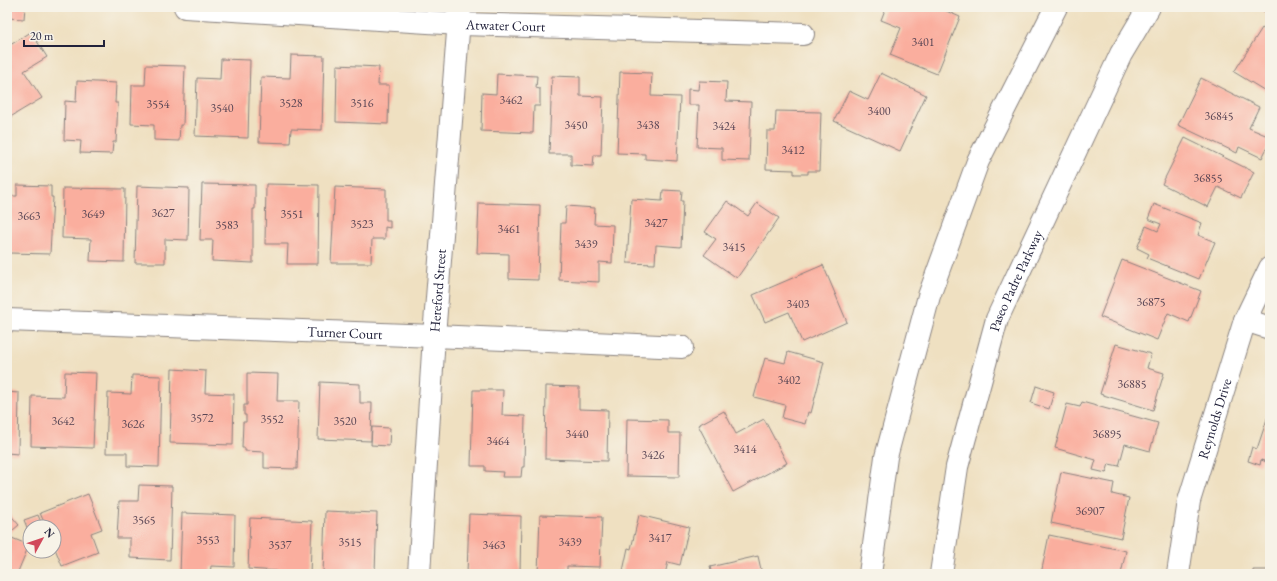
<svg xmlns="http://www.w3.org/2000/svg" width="1277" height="581" font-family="'EB Garamond',serif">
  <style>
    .building { fill: #faae9e }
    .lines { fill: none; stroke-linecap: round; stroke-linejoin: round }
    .street-casing { stroke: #88817e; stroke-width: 24 }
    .secondary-casing { stroke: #88817e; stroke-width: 24 }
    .street { stroke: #fff; stroke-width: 22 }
    .secondary { stroke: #fff; stroke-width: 22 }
    .labels { text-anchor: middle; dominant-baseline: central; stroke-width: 3.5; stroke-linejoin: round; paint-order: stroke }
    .number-label { font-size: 12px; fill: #584554 }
    .street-label { font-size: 14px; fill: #22223b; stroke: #f7f3e8 }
  </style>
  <rect width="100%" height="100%" fill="#f7f3e8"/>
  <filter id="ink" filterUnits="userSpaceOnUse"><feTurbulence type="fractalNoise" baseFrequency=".025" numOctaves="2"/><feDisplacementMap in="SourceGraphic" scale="8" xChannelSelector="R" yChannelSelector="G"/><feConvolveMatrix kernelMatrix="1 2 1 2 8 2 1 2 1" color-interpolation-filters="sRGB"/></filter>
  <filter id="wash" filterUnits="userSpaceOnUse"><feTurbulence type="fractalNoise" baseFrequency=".012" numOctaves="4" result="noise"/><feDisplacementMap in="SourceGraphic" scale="16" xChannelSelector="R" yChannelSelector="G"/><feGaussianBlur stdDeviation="0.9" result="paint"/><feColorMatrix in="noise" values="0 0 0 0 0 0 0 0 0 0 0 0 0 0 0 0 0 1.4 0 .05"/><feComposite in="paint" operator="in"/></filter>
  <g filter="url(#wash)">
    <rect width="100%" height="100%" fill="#efe0c1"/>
    <g id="blocks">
      <g class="building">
        <path d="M7 7H25L24 19 7 18Z"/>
        <path d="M886 7H937L960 17 937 74 890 55 901 28 881 20Z"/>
        <path d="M1257 7H1270V15Z"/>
        <path d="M1262 28 1270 33V87L1267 92 1234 72Z"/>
        <path d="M31 32 47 57 24 71 42 98 7 119V47Z"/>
        <path d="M291 55 324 56 322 130 291 129 290 143 259 142 261 77 290 78Z"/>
        <path d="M221 59 250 60 248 138 195 136 197 78 220 79Z"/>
        <path d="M146 65 185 66 183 125H180L179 141 154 140V125L131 124 132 85H145Z"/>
        <path d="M337 65 379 67 378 85H389L388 124 336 122Z"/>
        <path d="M620 72 652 73 651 96 680 97 677 161 645 159V154L617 153Z"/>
        <path d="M881 73 926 95 900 151 834 121 849 91 868 100Z"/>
        <path d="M497 74 537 76 536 88 540 89V106H534L533 133 481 131 482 93 496 94Z"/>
        <path d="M552 76 580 77V96L603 97 601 155H594L593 166 571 165V154H549Z"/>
        <path d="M1201 78 1259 107 1249 128 1270 137V142L1262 158 1239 147 1237 153 1178 125Z"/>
        <path d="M77 81 116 83 115 103H118L116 142H113L112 154 80 153 81 141 64 140 65 101 76 102Z"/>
        <path d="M699 81 727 82 726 101 751 102 749 161 722 160V148L697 147 699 105H688V89L698 90Z"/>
        <path d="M776 111 821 112 819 171H808V174H794V170L766 169 767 131H775Z"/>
        <path d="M1185 138 1254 172 1241 198 1218 187 1208 207 1162 184Z"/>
        <path d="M202 184 255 185V209H253V263L212 261 213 240H200Z"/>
        <path d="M266 184 319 185 318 264H287L288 244H265Z"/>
        <path d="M17 185 51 186V197H53L50 254 9 253 10 235H7V196H17Z"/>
        <path d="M137 186 189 188 188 240 165 239V263H135Z"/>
        <path d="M335 187 386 189V220H390V228L385 227V239H372L371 263H331Z"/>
        <path d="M63 188 125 189 124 262 90 261 91 239 62 238Z"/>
        <path d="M663 190 682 191 681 201H683L681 247 656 245 655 264 627 263 631 199 662 201Z"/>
        <path d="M727 201 748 216 757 203 779 218 737 278 704 255 716 239 705 232Z"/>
        <path d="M479 203 540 205 538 280 509 279V254L477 253Z"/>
        <path d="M1154 204 1202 223 1198 235 1215 242 1199 279 1147 258 1149 254 1137 248 1146 226 1158 231 1161 224 1148 219Z"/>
        <path d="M566 206 595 208 594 224 613 225 612 263 599 262V282L559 280 561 223H565Z"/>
        <path d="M1122 260 1201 291 1189 322 1168 313 1157 340 1100 317Z"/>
        <path d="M823 265 847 322 802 342 789 312 765 322 753 295Z"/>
        <path d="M1116 344 1151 354 1147 368 1164 373 1153 410 1100 394Z"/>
        <path d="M788 352 824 362 811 413 808 412 805 424 782 418 785 405 754 397 765 358 785 363Z"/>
        <path d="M172 369 206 371 205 393 234 394 233 445 170 443Z"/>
        <path d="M65 372 96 373 93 448 31 446 32 396 64 397Z"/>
        <path d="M247 373 278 374 277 401H299L297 469 264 468V452L245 451V448H242L243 422H246V415H244V405H247Z"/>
        <path d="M132 375 161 376 159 467 127 466V453H106L108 393 131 394Z"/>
        <path d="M320 382 360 384V403H372L371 441 318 439Z"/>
        <path d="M546 386 579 387V409L608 410 607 461 545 459Z"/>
        <path d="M1036 386 1054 392 1049 409 1031 403Z"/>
        <path d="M473 390H503L502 415 525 416 524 467H522L521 477H502L503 472 485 471V466H471Z"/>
        <path d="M7 392 19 393 18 454 7 453Z"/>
        <path d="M1082 402 1158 423 1150 451 1125 444 1119 466 1109 464 1106 473 1093 470 1096 460 1055 448 1067 404 1080 407Z"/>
        <path d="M1270 410V463L1261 460 1260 465 1248 461 1252 447 1257 449Z"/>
        <path d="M724 411 736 434 764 419 787 463 733 492 698 425Z"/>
        <path d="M627 419 668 420V433H680L679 477 626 476Z"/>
        <path d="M372 427 390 428 389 446 371 445Z"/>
        <path d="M1061 472 1114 483 1112 494 1129 498 1121 538 1051 523Z"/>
        <path d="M139 485 172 486 170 560 130 558V538H117L119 501H138Z"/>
        <path d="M88 494 102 529 91 533 98 552 62 566 54 546V527H46L40 513Z"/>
        <path d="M325 511 377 513 375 572 352 571V574H323Z"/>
        <path d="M8 512 19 525 7 535V513Z"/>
        <path d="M182 513 235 515 234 567 211 566 210 574H180Z"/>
        <path d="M469 514 521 516 520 574H467Z"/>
        <path d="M38 515 43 527H30V535L24 520Z"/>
        <path d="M540 515 602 517 600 567 567 566V574H538Z"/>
        <path d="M639 515 689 527 680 565 668 562 665 574H634L623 571 628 548 631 549Z"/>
        <path d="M250 518 312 521 310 574H277V571L248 569Z"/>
        <path d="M1049 535 1126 551 1121 574H1041Z"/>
        <path d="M7 536 29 545 17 574H7Z"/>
        <path d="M758 556 762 574H712L710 567Z"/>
        <rect x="1253" y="570" width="17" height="4"/>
      </g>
    </g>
  </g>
  <g filter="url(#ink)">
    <use href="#blocks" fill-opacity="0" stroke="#88817e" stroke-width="1"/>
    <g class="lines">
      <g class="street-casing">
        <g id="street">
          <path id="s1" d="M185 7 460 24 803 34"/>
          <path id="s2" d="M7 320 434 336 682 347"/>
          <path d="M1245 320 1270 328"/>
          <path id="s3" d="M419 574 434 336 460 7"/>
          <path id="s4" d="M1178 574 1189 501 1245 320 1270 268"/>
        </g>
      </g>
      <g class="secondary-casing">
        <g id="secondary">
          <path d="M870 574 886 457 929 296 978 161 1056 7"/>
          <path id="s5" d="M941 574 957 467 997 319 1121 54 1149 7"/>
        </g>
      </g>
      <use href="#street" class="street"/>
      <use href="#secondary" class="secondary"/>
    </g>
  </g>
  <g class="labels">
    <g class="number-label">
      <text x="923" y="42">3401</text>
      <text x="511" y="100">3462</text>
      <text x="291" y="103">3528</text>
      <text x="362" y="103">3516</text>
      <text x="158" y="104">3554</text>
      <text x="222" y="108">3540</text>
      <text x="879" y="111">3400</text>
      <text x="1219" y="116">36845</text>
      <text x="576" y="125">3450</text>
      <text x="648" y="125">3438</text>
      <text x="724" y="126">3424</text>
      <text x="793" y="150">3412</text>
      <text x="1208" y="178">36855</text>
      <text x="163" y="213">3627</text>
      <text x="93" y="214">3649</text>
      <text x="292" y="214">3551</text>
      <text x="29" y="216">3663</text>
      <text x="656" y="223">3427</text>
      <text x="362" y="224">3523</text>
      <text x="227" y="225">3583</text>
      <text x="509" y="229">3461</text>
      <text x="586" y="244">3439</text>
      <text x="734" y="247">3415</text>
      <text x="1151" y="302">36875</text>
      <text x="798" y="304">3403</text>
      <text x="789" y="380">3402</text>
      <text x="1132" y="384">36885</text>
      <text x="202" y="418">3572</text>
      <text x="272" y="419">3552</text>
      <text x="63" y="421">3642</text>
      <text x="345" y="421">3520</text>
      <text x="133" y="424">3626</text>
      <text x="577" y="434">3440</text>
      <text x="1107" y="434">36895</text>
      <text x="498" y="441">3464</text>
      <text x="745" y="449">3414</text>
      <text x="653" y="455">3426</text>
      <text x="1090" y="511">36907</text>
      <text x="144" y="520">3565</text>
      <text x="660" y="538">3417</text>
      <text x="208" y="540">3553</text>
      <text x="350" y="542">3515</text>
      <text x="570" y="542">3439</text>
      <text x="280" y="545">3537</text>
      <text x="494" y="545">3463</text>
    </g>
    <g class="street-label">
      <text stroke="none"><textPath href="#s1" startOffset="321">Atwater Court</textPath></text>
      <text stroke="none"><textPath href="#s5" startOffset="304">Paseo Padre Parkway</textPath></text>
      <text stroke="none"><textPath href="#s3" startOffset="284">Hereford Street</textPath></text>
      <text stroke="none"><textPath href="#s2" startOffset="338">Turner Court</textPath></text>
      <text stroke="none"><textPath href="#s4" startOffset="160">Reynolds Drive</textPath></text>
    </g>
  </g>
  <rect width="1277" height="581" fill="none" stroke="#f7f3e8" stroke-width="24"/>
  <g transform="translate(42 539) rotate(50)"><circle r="19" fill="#f7f3e8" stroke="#a29fa3"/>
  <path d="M0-3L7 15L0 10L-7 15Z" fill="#d1495b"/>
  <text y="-6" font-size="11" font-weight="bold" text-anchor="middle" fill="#22223b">N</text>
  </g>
  <path d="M24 40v6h80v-6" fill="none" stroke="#22223b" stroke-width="2"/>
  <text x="30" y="40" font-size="12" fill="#22223b" stroke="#f7f3e8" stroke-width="3" paint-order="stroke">20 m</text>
</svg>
